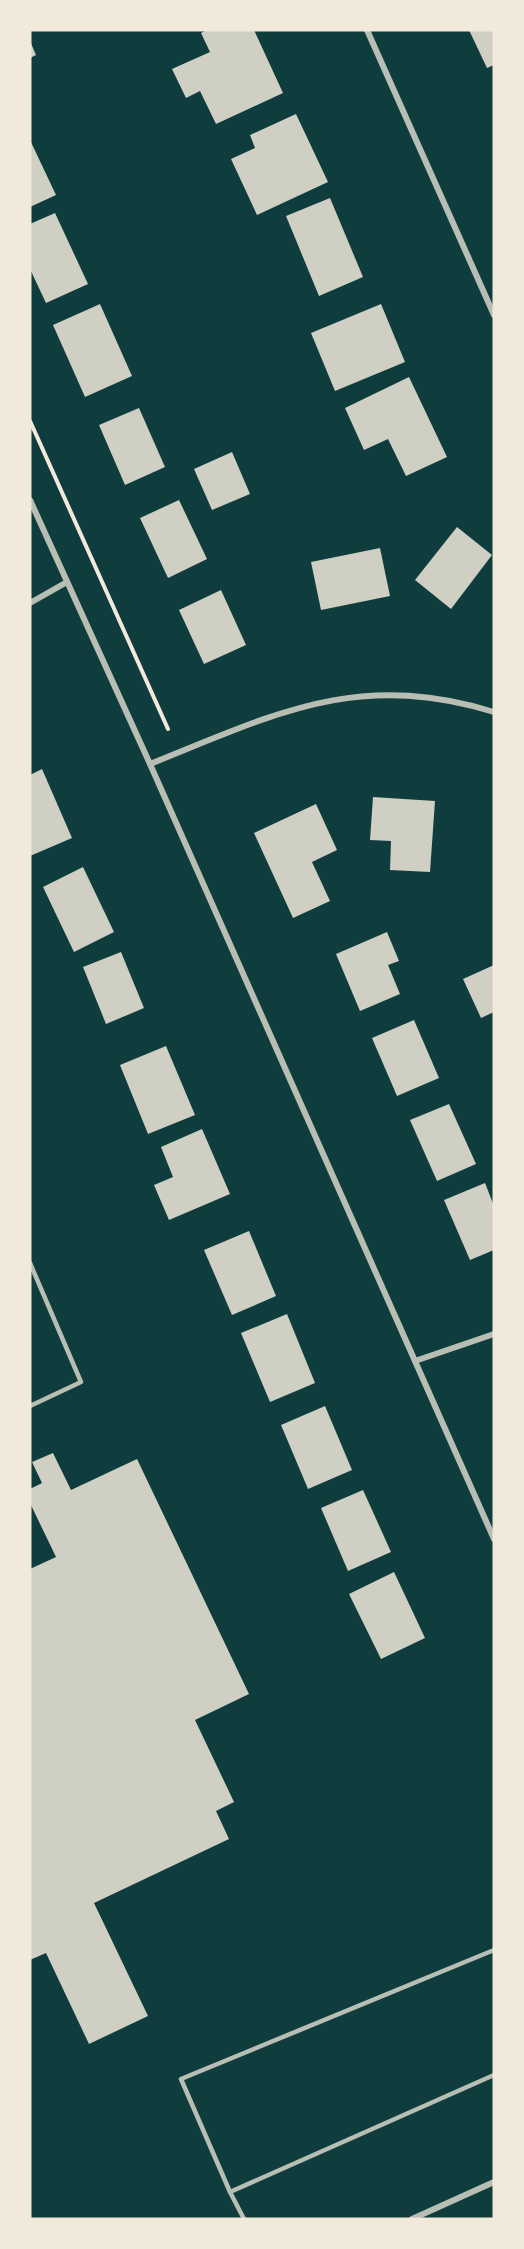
<svg xmlns="http://www.w3.org/2000/svg" width="524" height="2249" font-family="'Source Sans 3',sans-serif">
  <style>
    .building { fill: #cfcfc3 }
    .lines { fill: none; stroke-linecap: round; stroke-linejoin: round }
    .path { stroke: #f1e9da; stroke-width: 4 }
    .service { stroke: #b8beb3; stroke-width: 4.5 }
    .minor { stroke: #b8beb3; stroke-width: 6 }
  </style>
  <rect width="100%" height="100%" fill="#0f3d3e"/>
  <g class="building">
    <path d="M207 30H254L283 93 216 124 200 91 186 98 172 69 210 52 201 33Z"/>
    <path d="M469 30H494V65L487 68Z"/>
    <path d="M30 41 36 55 30 58Z"/>
    <path d="M296 114 328 182 257 215 231 159 255 148 250 135Z"/>
    <path d="M30 140 56 195 30 207Z"/>
    <path d="M330 198 363 277 319 296 286 216Z"/>
    <path d="M55 213 88 284 46 303 30 269V224Z"/>
    <path d="M100 304 132 376 85 397 53 325Z"/>
    <path d="M381 304 405 362 335 391 311 333Z"/>
    <path d="M409 377 447 457 406 476 388 439 364 450 345 408Z"/>
    <path d="M139 408 165 467 125 485 99 425Z"/>
    <path d="M232 452 250 494 212 510 194 469Z"/>
    <path d="M179 500 207 559 168 578 140 518Z"/>
    <path d="M457 527 492 555 451 609 415 580Z"/>
    <path d="M380 548 390 596 321 610 311 562Z"/>
    <path d="M221 590 246 645 204 664 179 610Z"/>
    <path d="M42 769 72 838 30 856V775Z"/>
    <path d="M373 797 435 801 430 872 390 870 391 841 370 840Z"/>
    <path d="M316 804 337 850 312 862 330 901 293 918 254 833Z"/>
    <path d="M83 867 114 932 74 952 43 887Z"/>
    <path d="M387 932 399 961 388 965 400 994 360 1011 336 954Z"/>
    <path d="M121 952 144 1008 106 1024 83 967Z"/>
    <path d="M494 965V1012L481 1018 463 979Z"/>
    <path d="M414 1020 439 1078 397 1096 372 1038Z"/>
    <path d="M166 1046 195 1115 148 1134 120 1065Z"/>
    <path d="M449 1104 476 1164 437 1181 410 1120Z"/>
    <path d="M202 1129 230 1194 169 1220 154 1185 173 1177 161 1147Z"/>
    <path d="M485 1183 494 1206V1250L470 1260 444 1200Z"/>
    <path d="M249 1231 276 1296 232 1315 204 1250Z"/>
    <path d="M287 1314 315 1383 270 1402 241 1333Z"/>
    <path d="M325 1406 352 1470 308 1489 281 1425Z"/>
    <path d="M53 1453 71 1490 137 1459 249 1694 195 1720 234 1802 216 1811 229 1839 94 1903 148 2016 89 2044 46 1953 30 1960V1569L56 1557 30 1503V1489L42 1483 32 1462Z"/>
    <path d="M363 1490 391 1552 348 1571 321 1508Z"/>
    <path d="M394 1572 425 1638 381 1659 349 1594Z"/>
  </g>
  <g class="lines">
    <path class="path" d="M30 421 168 729"/>
    <g class="service">
      <path d="M30 1263 81 1382 30 1406"/>
      <path d="M230 2192 181 2079 494 1950"/>
      <path d="M244 2219 230 2192 494 2075"/>
    </g>
    <g class="minor">
      <path d="M367 30 494 315"/>
      <path d="M30 500 150 764 494 1539"/>
      <path d="M30 603 67 582"/>
      <path d="M150 764C275 714 357 670 494 712"/>
      <path d="M415 1361 494 1334"/>
      <path d="M412 2219 494 2182"/>
    </g>
  </g>
  <rect width="524" height="2249" fill="none" stroke="#f1e9da" stroke-width="63"/>
</svg>
